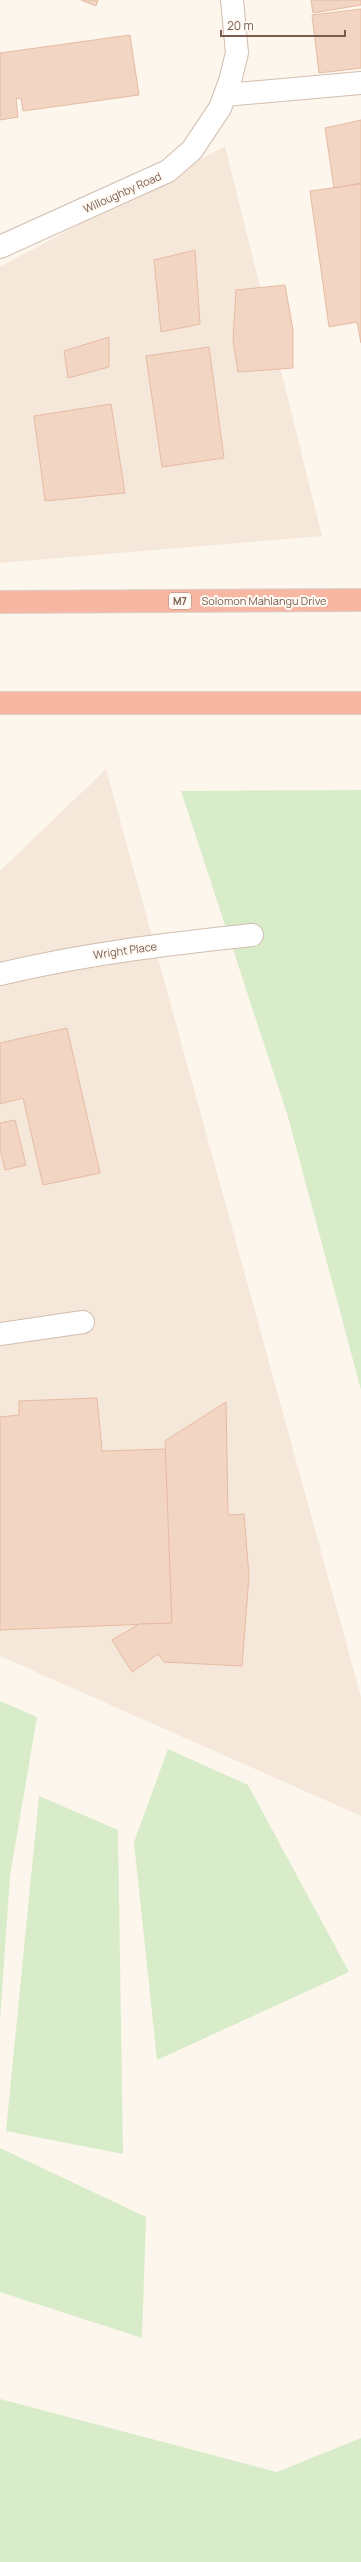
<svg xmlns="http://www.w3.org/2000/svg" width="361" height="2562" font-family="Manrope,sans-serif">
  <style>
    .residential { fill: #f5e8da }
    .green { fill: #d8ecc9 }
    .building { fill: #f3d5c3; stroke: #e6bba3 }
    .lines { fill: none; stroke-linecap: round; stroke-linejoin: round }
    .lane-casing { stroke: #d1beb0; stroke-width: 24 }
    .street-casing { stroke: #d1beb0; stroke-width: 24 }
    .highway-casing { stroke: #dad1cd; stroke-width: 24 }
    .lane { stroke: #fff; stroke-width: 22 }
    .street { stroke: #fff; stroke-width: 22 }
    .highway { stroke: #f7b7a3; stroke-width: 22 }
    .labels { text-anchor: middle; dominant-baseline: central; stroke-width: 4; stroke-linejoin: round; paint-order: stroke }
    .shield { fill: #fffaf3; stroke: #a28b7f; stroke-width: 1 }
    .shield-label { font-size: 10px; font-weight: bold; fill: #7a5c4d }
    .street-label { font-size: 11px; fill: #7a5c4d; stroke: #fffaf3 }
  </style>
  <rect width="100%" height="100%" fill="#fdf6ec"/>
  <g class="residential">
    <path d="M225 146 322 536 0 563V267Z"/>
    <path d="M106 769 361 1697V1816L0 1656V871Z"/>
  </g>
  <g class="green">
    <path d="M361 790V1390L288 1117 181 791Z"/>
    <path d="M0 1701 37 1717 10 1876 0 2020Z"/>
    <path d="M168 1749 248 1785 349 1972 157 2060 134 1842Z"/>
    <path d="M39 1796 118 1830 123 2154 6 2131Z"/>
    <path d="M0 2148 146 2217 142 2338 0 2292Z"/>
    <path d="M0 2399 277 2472 361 2438V2562H0Z"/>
  </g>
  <g class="building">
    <path d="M81 0H98L96 6Z"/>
    <path d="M311 0H361V5L313 13Z"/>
    <path d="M361 9V68L319 73 312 15Z"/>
    <path d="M130 35 139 95 23 111 21 98 16 99 18 117 0 120V53Z"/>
    <path d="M361 120V183L334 188 325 128Z"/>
    <path d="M361 184V343L357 322 329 327 310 191Z"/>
    <path d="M195 250 200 324 161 332 154 260Z"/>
    <path d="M285 285 293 330V368L238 372 233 340 236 290Z"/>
    <path d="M109 337V367L68 378 64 351Z"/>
    <path d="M209 347 224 458 162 467 146 356Z"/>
    <path d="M111 404 125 493 45 501 34 416Z"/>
    <path d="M67 1028 100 1173 43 1185 23 1098 0 1104V1043Z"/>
    <path d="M15 1120 26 1165 5 1170 0 1149V1123Z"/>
    <path d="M97 1398 102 1451 166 1449 172 1623 0 1630V1417L19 1415V1401Z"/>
    <path d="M226 1402 228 1515 244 1514 249 1576 242 1666 164 1662 158 1654 132 1672 112 1640 139 1624 172 1623 165 1441Z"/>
  </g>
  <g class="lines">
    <g class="lane-casing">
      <path id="lane" d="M225 95 361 83"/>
    </g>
    <g class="street-casing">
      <g id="street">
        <path d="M0 247 168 171 192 150 220 108 230 81 237 53 232 0"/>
        <path d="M0 974C84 954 167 944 252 935"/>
        <path d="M0 1334 83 1322"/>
      </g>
    </g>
    <g class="highway-casing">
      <g id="highway">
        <path d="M0 602 361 600"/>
        <path d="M0 703H361"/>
      </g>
    </g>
    <use href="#lane" class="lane"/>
    <use href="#street" class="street"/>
    <use href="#highway" class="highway"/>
  </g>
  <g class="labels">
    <rect class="shield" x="169" y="593" width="22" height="16" rx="3"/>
    <g class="shield-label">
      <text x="180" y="601">M7</text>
    </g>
    <g class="street-label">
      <text transform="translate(122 192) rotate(-24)">Willoughby Road</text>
      <text x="264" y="600">Solomon Mahlangu Drive</text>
      <text transform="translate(125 950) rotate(-8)">Wright Place</text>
    </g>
  </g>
  <path d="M221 30v6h124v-6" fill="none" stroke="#7a5c4d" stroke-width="2"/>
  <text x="227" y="30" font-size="12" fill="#7a5c4d" stroke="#fffaf3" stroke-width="3" paint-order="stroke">20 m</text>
</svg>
